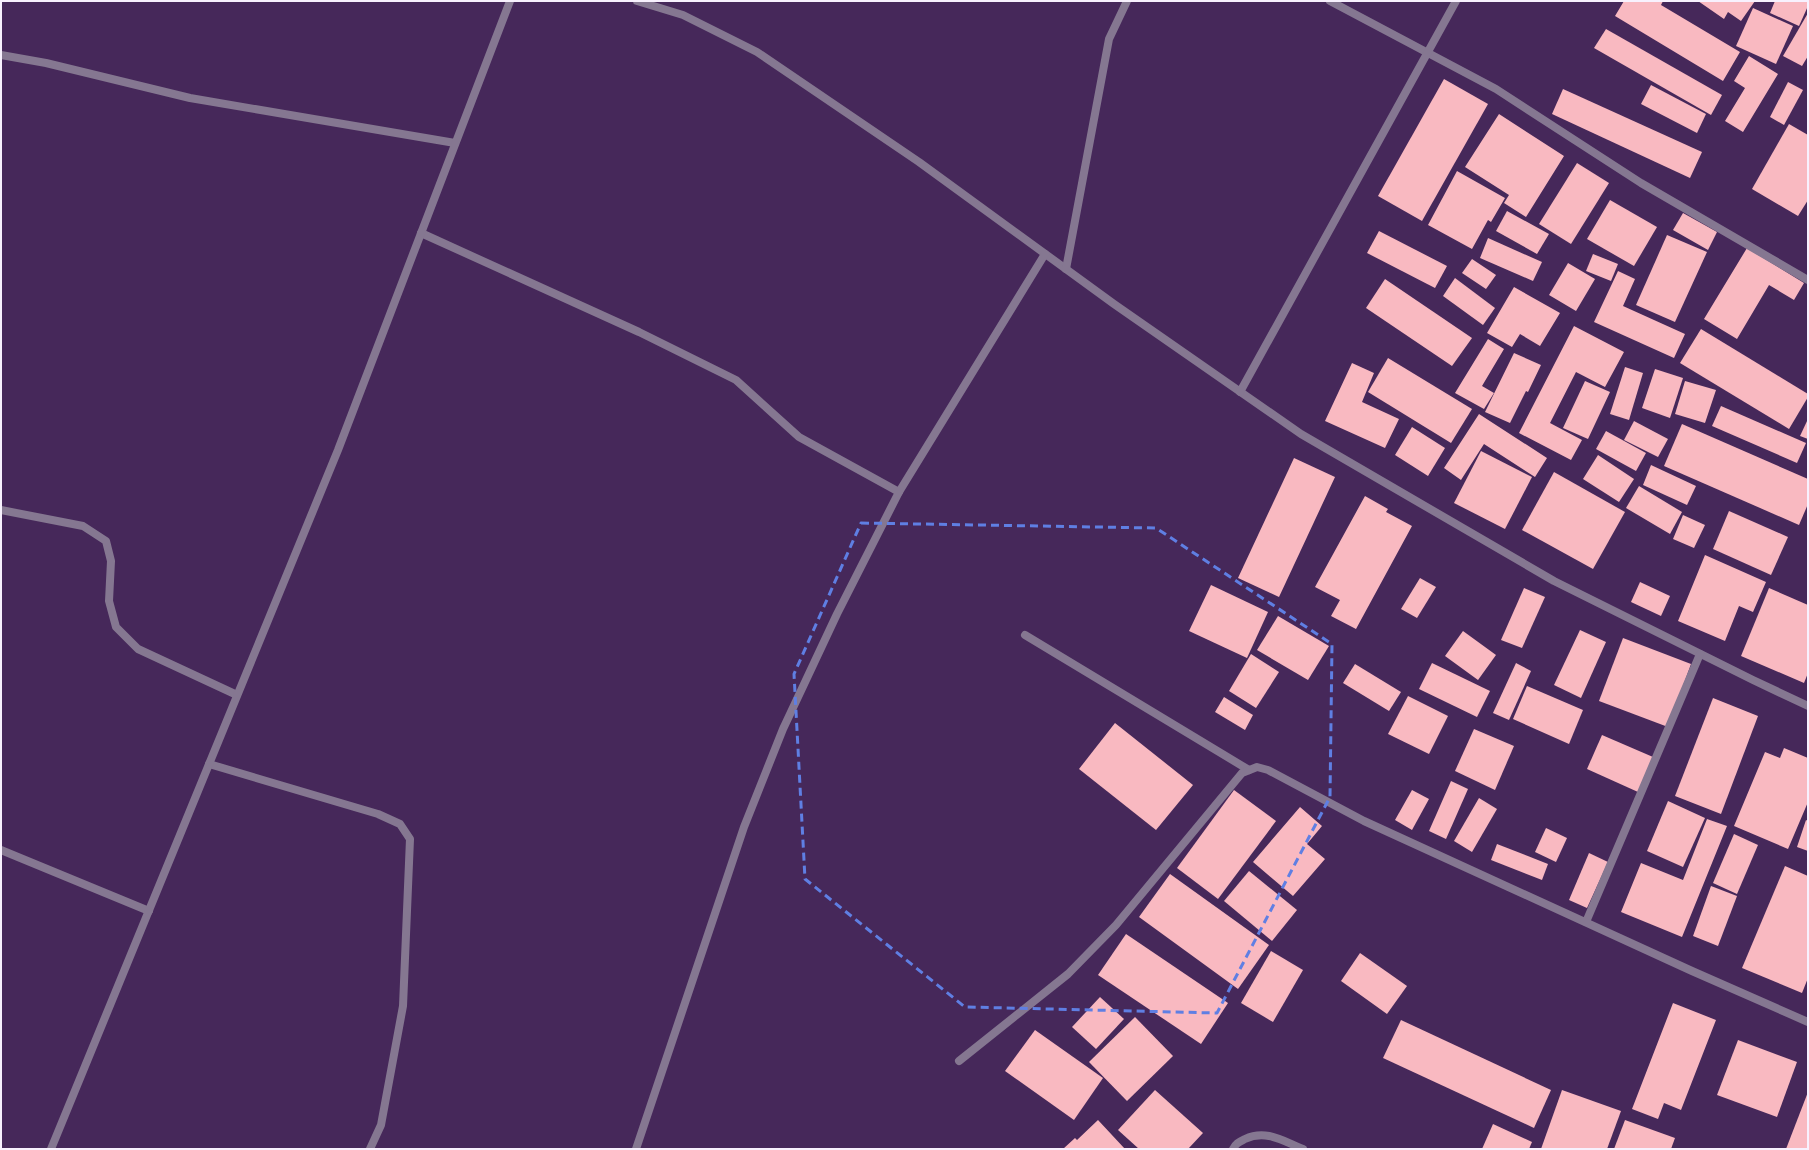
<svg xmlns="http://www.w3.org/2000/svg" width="1809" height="1150" font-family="Mulish,sans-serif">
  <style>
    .building { fill: #f9b9c1 }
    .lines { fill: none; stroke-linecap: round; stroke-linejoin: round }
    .minor { stroke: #857791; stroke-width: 8 }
    .marked { fill: none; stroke: #5f7fe3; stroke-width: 3; stroke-dasharray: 8 5; stroke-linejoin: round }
  </style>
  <rect width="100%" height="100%" fill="#46285a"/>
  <g class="building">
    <path d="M1624 1H1663L1661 5 1740 52 1723 81 1615 16Z"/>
    <path d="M1698 1H1755L1741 21 1728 12 1724 19Z"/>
    <path d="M1775 1H1808V6L1799 26 1770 13Z"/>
    <path d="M1753 8 1793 26 1776 64 1736 46Z"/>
    <path d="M1808 13V56L1802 66 1783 56Z"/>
    <path d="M1606 29 1722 95 1711 115 1594 48Z"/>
    <path d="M1749 56 1778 74 1743 132 1725 121 1745 88 1734 81Z"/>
    <path d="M1444 79 1488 104 1422 221 1378 196Z"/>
    <path d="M1788 82 1803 90 1784 125 1770 117Z"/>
    <path d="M1651 85 1706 114 1697 133 1641 104Z"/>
    <path d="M1563 89 1702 152 1690 178 1552 114Z"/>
    <path d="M1499 114 1564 156 1526 217 1504 203 1509 195 1465 167Z"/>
    <path d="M1789 124 1808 135V200L1798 216 1752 189Z"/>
    <path d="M1577 163 1609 183 1571 244 1539 224Z"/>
    <path d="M1457 171 1505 198 1491 222 1488 220 1472 249 1428 225Z"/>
    <path d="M1610 200 1657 227 1634 266 1587 239Z"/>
    <path d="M1507 211 1549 234 1537 254 1496 231Z"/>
    <path d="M1683 213 1717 232 1708 250 1673 230Z"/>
    <path d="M1379 231 1447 266 1435 288 1367 253Z"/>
    <path d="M1667 235 1707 252 1675 322 1636 305Z"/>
    <path d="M1488 238 1542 262 1533 281 1480 258Z"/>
    <path d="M1747 248 1804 283 1794 300 1769 285 1737 339 1704 319Z"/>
    <path d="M1593 254 1618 264 1611 281 1586 271Z"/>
    <path d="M1472 259 1496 275 1486 289 1462 273Z"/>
    <path d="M1568 263 1595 279 1576 311 1549 295Z"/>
    <path d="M1618 271 1635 279 1623 306 1685 334 1674 358 1594 322Z"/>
    <path d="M1455 278 1495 308 1483 325 1443 296Z"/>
    <path d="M1385 279 1472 338 1452 366 1366 308Z"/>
    <path d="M1514 287 1560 313 1540 346 1520 334 1512 347 1487 333Z"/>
    <path d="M1574 326 1624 352 1605 387 1576 372 1550 423 1582 440 1571 460 1519 433Z"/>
    <path d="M1701 329 1808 394V397L1789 429 1680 363Z"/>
    <path d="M1488 339 1504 349 1482 386 1494 393 1484 409 1455 393Z"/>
    <path d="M1514 353 1541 365 1528 392 1526 391 1510 423 1485 412Z"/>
    <path d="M1388 358 1472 409 1451 443 1368 392Z"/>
    <path d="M1352 363 1374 373 1362 402 1399 419 1385 448 1325 421Z"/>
    <path d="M1625 367 1643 373 1629 420 1610 414Z"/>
    <path d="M1655 369 1683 378 1670 418 1642 408Z"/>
    <path d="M1585 381 1610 392 1588 439 1563 428Z"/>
    <path d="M1685 381 1716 390 1705 423 1675 414Z"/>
    <path d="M1721 406 1806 443 1797 463 1712 426Z"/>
    <path d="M1479 414 1547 458 1535 477 1484 444 1461 480 1444 468Z"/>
    <path d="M1808 419V439L1800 436Z"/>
    <path d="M1634 421 1668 439 1658 457 1624 440Z"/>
    <path d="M1682 424 1808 479V504L1799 525 1664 466Z"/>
    <path d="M1412 427 1445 448 1428 476 1395 455Z"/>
    <path d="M1606 431 1646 453 1636 471 1596 449Z"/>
    <path d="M1481 451 1532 477 1505 529 1454 503Z"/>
    <path d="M1598 455 1634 479 1619 502 1583 479Z"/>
    <path d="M1294 458 1335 477 1279 597 1238 578Z"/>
    <path d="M1651 465 1696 486 1687 505 1643 485Z"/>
    <path d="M1554 472 1625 512 1593 569 1522 530Z"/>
    <path d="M1639 486 1682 512 1670 534 1626 508Z"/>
    <path d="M1365 496 1388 509 1386 512 1412 526 1356 629 1331 616 1340 600 1315 587Z"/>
    <path d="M1729 511 1788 537 1771 575 1713 549Z"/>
    <path d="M1683 515 1705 525 1694 548 1673 539Z"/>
    <path d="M1705 555 1766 582 1753 612 1739 606 1725 641 1678 621Z"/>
    <path d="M1420 578 1436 587 1417 618 1401 609Z"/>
    <path d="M1640 582 1670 596 1661 616 1631 602Z"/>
    <path d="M1211 585 1268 612 1247 658 1189 631Z"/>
    <path d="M1524 588 1545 597 1522 648 1501 640Z"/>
    <path d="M1769 588 1808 605V673L1804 683 1741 656Z"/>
    <path d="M1278 616 1329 646 1308 680 1257 650Z"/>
    <path d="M1580 630 1606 642 1581 698 1554 685Z"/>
    <path d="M1463 631 1496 655 1478 680 1445 656Z"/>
    <path d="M1623 638 1691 664 1668 727 1599 701Z"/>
    <path d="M1251 654 1279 672 1256 708 1229 691Z"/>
    <path d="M1432 663 1490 691 1477 717 1419 689Z"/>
    <path d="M1516 663 1531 671 1509 720 1493 713Z"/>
    <path d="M1355 664 1401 692 1389 711 1343 683Z"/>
    <path d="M1527 686 1583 710 1569 744 1513 719Z"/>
    <path d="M1408 696 1448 716 1429 754 1388 734Z"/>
    <path d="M1224 697 1253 715 1245 730 1215 712Z"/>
    <path d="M1713 698 1758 716 1721 814 1675 796Z"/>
    <path d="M1115 723 1193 785 1156 830 1079 769Z"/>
    <path d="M1474 729 1514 746 1495 790 1455 771Z"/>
    <path d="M1602 735 1653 757 1638 792 1587 769Z"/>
    <path d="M1784 748 1808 758V802L1788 849 1734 826 1765 752 1780 758Z"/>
    <path d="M1451 781 1468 789 1446 839 1429 831Z"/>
    <path d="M1234 790 1276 821 1218 899 1177 868Z"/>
    <path d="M1412 790 1429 799 1412 830 1395 820Z"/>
    <path d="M1479 798 1497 809 1472 852 1454 841Z"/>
    <path d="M1668 801 1705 818 1683 867 1647 851Z"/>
    <path d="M1300 807 1322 826 1307 844 1325 859 1293 896 1253 862Z"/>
    <path d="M1707 819 1727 826 1682 937 1621 912 1641 863 1683 880Z"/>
    <path d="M1806 820 1808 821V851L1797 847Z"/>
    <path d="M1546 828 1567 838 1556 862 1535 852Z"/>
    <path d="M1734 834 1758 845 1737 894 1713 883Z"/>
    <path d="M1497 844 1548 864 1542 880 1491 860Z"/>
    <path d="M1589 853 1608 862 1587 908 1569 900Z"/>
    <path d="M1785 866 1808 876V978L1802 993 1742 968Z"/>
    <path d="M1249 871 1297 910 1272 941 1224 901Z"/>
    <path d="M1170 874 1269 945 1238 989 1139 917Z"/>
    <path d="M1711 886 1737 896 1718 946 1693 936Z"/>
    <path d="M1126 934 1228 1003 1201 1044 1098 975Z"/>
    <path d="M1271 951 1303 970 1273 1022 1241 1003Z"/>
    <path d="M1360 953 1407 986 1387 1014 1341 981Z"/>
    <path d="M1100 997 1124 1019 1096 1049 1072 1027Z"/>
    <path d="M1673 1003 1716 1020 1681 1110 1664 1103 1658 1119 1632 1109Z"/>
    <path d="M1135 1017 1173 1056 1127 1101 1089 1062Z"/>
    <path d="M1401 1020 1551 1090 1534 1128 1383 1058Z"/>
    <path d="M1035 1030 1103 1078 1074 1120 1005 1071Z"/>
    <path d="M1738 1040 1797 1062 1777 1117 1717 1095Z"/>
    <path d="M1155 1090 1203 1133 1188 1149H1139L1118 1130Z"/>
    <path d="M1562 1090 1621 1111 1607 1149H1541Z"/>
    <path d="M1808 1092V1149H1786Z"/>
    <path d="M1098 1120 1125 1149H1063L1075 1138 1077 1140Z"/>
    <path d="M1625 1120 1675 1138 1671 1149H1614Z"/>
    <path d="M1493 1124 1532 1142 1529 1149H1482Z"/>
  </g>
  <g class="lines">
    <g class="minor">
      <path d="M637 1 683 15 757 52 919 162 1114 304 1301 434 1554 581 1753 680 1808 706"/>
      <path d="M1330 1 1496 89 1641 183 1808 280"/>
      <path d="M1 55 46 63 190 98 455 143"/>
      <path d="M421 233 639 332 736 380 799 437 899 492"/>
      <path d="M1066 269 1109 39 1127 1"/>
      <path d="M1240 392 1456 1"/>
      <path d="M1 510 83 526 106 541 111 561 109 601 116 627 138 649 237 695"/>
      <path d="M1025 635 1249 770"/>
      <path d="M209 764 378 814 400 824 410 839 403 1006 381 1125 370 1149"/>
      <path d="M1 850 149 911"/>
      <path d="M1586 922 1700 654"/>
      <path d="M959 1061 1068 974 1116 925 1242 773 1257 767 1268 770 1364 821 1692 971 1808 1022"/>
      <path d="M51 1149 338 450 510 1"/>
      <path d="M636 1149 744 827 783 729 837 614 899 492 1045 254"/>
      <path d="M1233 1149C1236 1143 1239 1142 1245 1139 1266 1129 1283 1141 1303 1149"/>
    </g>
  </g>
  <path class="marked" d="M861 523 1156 528 1332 644 1330 797 1217 1013 965 1007 805 879 794 674Z"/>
  <rect width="1809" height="1150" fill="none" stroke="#f8f1fe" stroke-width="4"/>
</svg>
